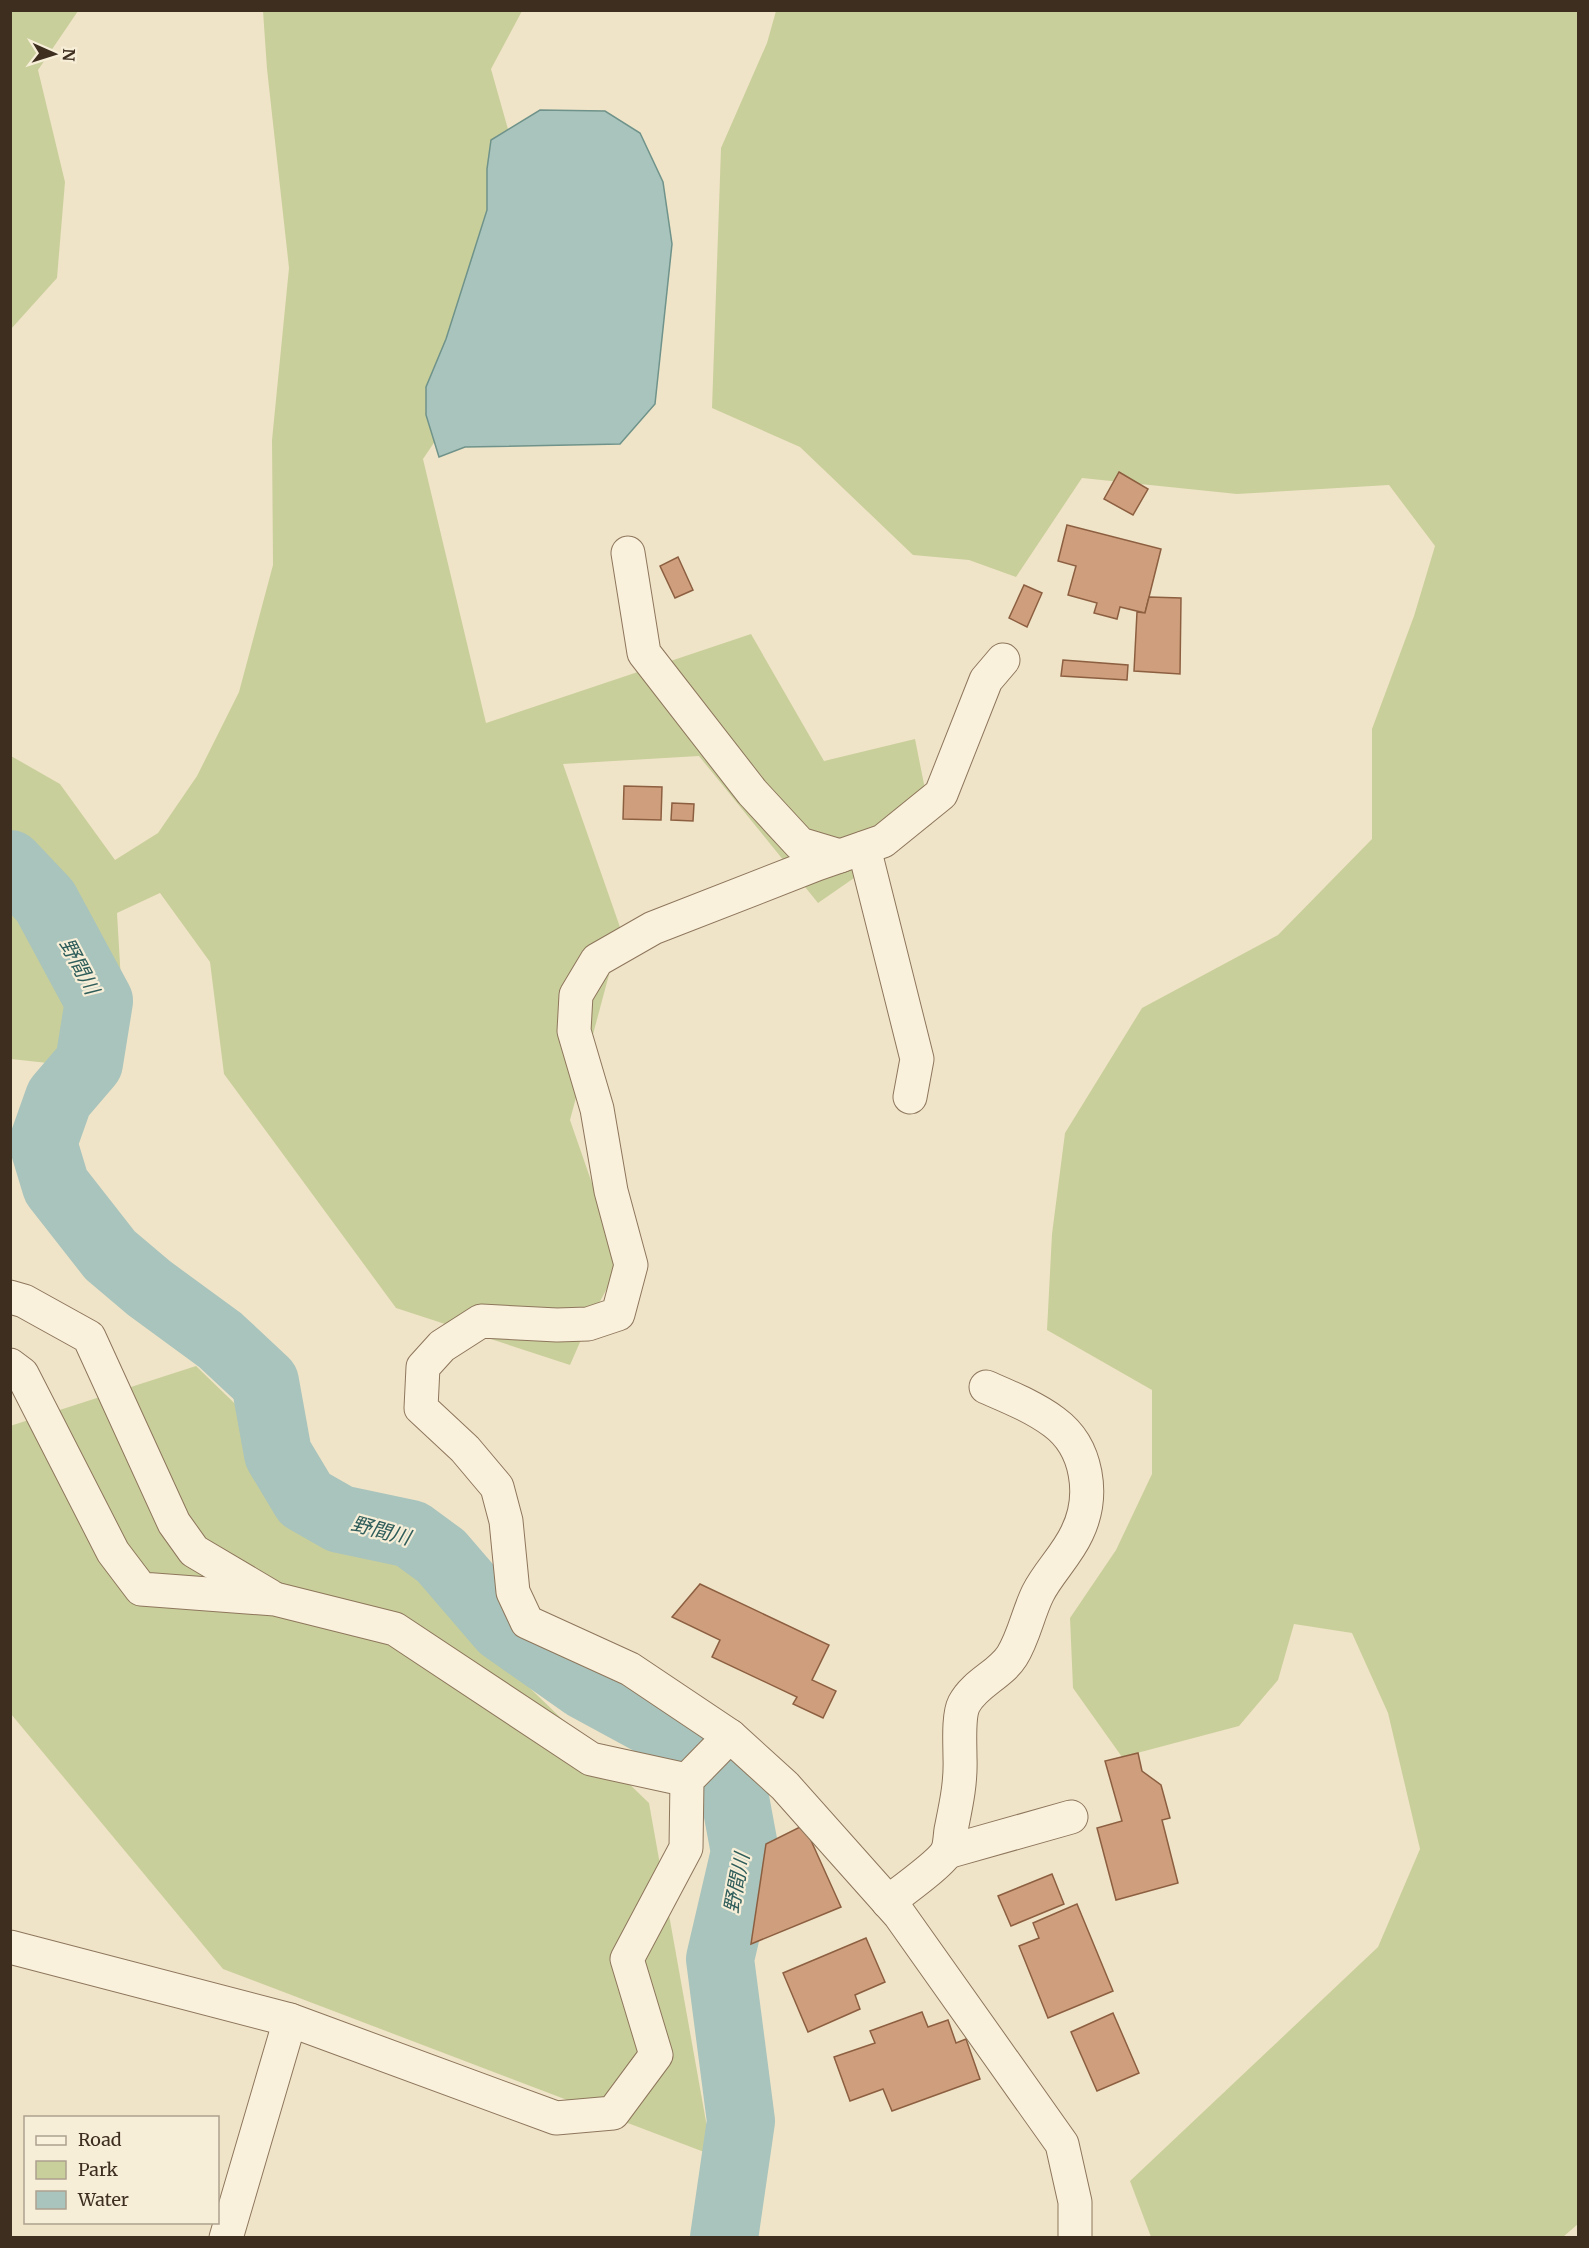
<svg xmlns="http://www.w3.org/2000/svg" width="1589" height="2248" font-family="Merriweather,'Noto Sans JP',serif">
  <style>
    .green { fill: #c9cf9b }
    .water { fill: #a9c4bc; stroke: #6f938a; stroke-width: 1.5 }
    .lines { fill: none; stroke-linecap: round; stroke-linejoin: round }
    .river { stroke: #a9c4bc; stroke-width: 68 }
    .building { fill: #cf9f7d; stroke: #8d5f41; stroke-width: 1.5 }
    .minor-casing { stroke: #8d765c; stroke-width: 35 }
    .minor { stroke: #faf1dc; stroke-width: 33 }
    .labels { text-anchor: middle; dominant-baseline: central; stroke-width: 4.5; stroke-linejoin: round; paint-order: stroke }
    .water-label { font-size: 20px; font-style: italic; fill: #2f5d5a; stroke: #f7eed8 }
  </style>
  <rect width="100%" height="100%" fill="#f0e4c8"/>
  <g class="green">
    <path d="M11 10 78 11 38 70 65 182 57 278 11 329Z"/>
    <path d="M263 11H522L491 69 528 200 471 388 423 459 486 723 751 634 824 761 915 739 932 824 818 903 699 756 563 764 621 930 570 1120 620 1264 588 1324 570 1365 396 1308 224 1074 210 962 160 893 117 913 123 1015 66 1065 11 1059V756L60 784 115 860 158 833 197 776 239 692 273 565 272 440 289 268 267 69Z"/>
    <path d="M776 11H1578V2224L1563 2237H1151L1130 2181 1378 1947 1420 1849 1388 1713 1352 1633 1294 1624 1278 1680 1239 1726 1122 1757 1073 1688 1070 1618 1116 1550 1152 1474V1390L1047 1330 1052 1234 1065 1133 1142 1008 1278 935 1372 839V729L1414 616 1435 546 1389 485 1237 494 1082 478 1016 577 969 560 913 555 800 447 712 408 721 148 767 43Z"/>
    <path d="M196 1366 649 1803 712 2155 223 1969 11 1714 10 1426Z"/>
  </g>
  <path class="water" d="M540 110 605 111 640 133 663 182 672 244 655 404 620 444 465 447 439 457 426 415V387L446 339 487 210V169L491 140Z"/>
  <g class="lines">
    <path class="river" d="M10 864 45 901 99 1001 89 1063 59 1098 43 1143 56 1186 110 1255 149 1288 220 1340 265 1382 278 1454 305 1499 340 1519 411 1534 441 1556 503 1628 584 1685 678 1736 734 1793 745 1852 720 1959 741 2121 724 2238"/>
  </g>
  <g class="building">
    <path d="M1119 472 1148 489 1133 515 1104 499Z"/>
    <path d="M1067 525 1161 549 1145 613 1120 607 1117 619 1094 613 1097 603 1068 595 1076 566 1058 561Z"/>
    <path d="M678 557 693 590 675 598 660 566Z"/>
    <path d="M1024 585 1042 593 1027 627 1009 618Z"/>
    <path d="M1149 597 1181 598 1180 674 1134 671 1137 612 1145 613Z"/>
    <path d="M1063 660 1128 665 1127 680 1061 676Z"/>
    <path d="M624 786 662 787 661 820 623 819Z"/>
    <path d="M672 803 694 804 693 821 671 820Z"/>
    <path d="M700 1584 829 1645 812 1680 836 1691 823 1718 793 1704 797 1697 712 1657 720 1640 672 1617Z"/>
    <path d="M1138 1753 1142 1771 1161 1785 1170 1818 1162 1820 1178 1883 1116 1900 1097 1828 1122 1821 1105 1761Z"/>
    <path d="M804 1825 841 1907 751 1944 766 1844Z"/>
    <path d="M1052 1874 1064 1904 1011 1926 998 1896Z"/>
    <path d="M1077 1904 1113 1991 1048 2018 1019 1946 1039 1938 1033 1923Z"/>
    <path d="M866 1938 885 1982 855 1995 860 2009 808 2032 783 1973Z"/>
    <path d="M922 2012 928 2027 948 2020 956 2043 966 2039 980 2079 892 2111 883 2089 850 2101 834 2057 875 2043 870 2031Z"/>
    <path d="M1113 2013 1139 2073 1097 2091 1071 2032Z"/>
  </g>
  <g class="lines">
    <g class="minor-casing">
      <g id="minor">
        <path d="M628 553 644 653 752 792 800 844 840 856"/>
        <path d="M864 848 917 1059 910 1097"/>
        <path d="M10 1297 24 1301 89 1337 174 1523 194 1551 270 1596"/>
        <path d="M10 1365 22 1374 113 1552 141 1589 275 1599 395 1629 591 1759 687 1780"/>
        <path d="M730 1736 630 1669 527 1622 513 1592 506 1521 497 1487 465 1449 421 1408 423 1367 442 1346 481 1321 557 1325 588 1324 618 1314 631 1265 611 1191 597 1109 574 1031 576 995 597 960 653 928 817 864 883 841 941 794 986 680 1003 660"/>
        <path d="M947 1852 1071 1817"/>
        <path d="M888 1902C901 1892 940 1864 947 1852 950 1846 950 1836 951 1830 956 1805 961 1783 960 1758 960 1744 958 1716 964 1704 975 1683 1000 1675 1012 1656 1024 1637 1028 1613 1038 1593 1048 1573 1067 1555 1077 1533 1095 1496 1088 1447 1054 1422 1034 1407 1009 1397 986 1387"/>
        <path d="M10 1947 290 2020 556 2118 613 2113 656 2055 627 1959 686 1848 687 1780 730 1736 785 1786 899 1914 1062 2144 1075 2202V2238"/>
        <path d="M226 2238 290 2020"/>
      </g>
    </g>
    <use href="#minor" class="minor"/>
  </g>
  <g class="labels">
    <g class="water-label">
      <text transform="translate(80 966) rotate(62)">野間川</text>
      <text transform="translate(381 1530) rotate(15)">野間川</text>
      <text transform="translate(736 1883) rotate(-79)">野間川</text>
    </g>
  </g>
  <rect width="1589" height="2248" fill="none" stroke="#3d2e20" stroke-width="24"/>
  <rect x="24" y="2116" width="195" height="108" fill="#f7eed8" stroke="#ada18e" stroke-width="1.5"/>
  <rect x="36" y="2136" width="30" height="9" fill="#faf1dc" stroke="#ada18e" stroke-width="1.5"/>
  <text x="78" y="2146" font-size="18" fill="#3d2e20">Road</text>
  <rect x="36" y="2161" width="30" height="18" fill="#c9cf9b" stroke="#ada18e" stroke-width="1.5"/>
  <text x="78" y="2176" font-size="18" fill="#3d2e20">Park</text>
  <rect x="36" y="2191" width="30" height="18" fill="#a9c4bc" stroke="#ada18e" stroke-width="1.5"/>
  <text x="78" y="2206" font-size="18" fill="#3d2e20">Water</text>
  <g transform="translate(54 54) rotate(93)" stroke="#f7eed8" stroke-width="4.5" paint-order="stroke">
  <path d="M0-4.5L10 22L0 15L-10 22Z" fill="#3d2e20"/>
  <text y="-9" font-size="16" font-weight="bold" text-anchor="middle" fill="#3d2e20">N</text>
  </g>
</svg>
